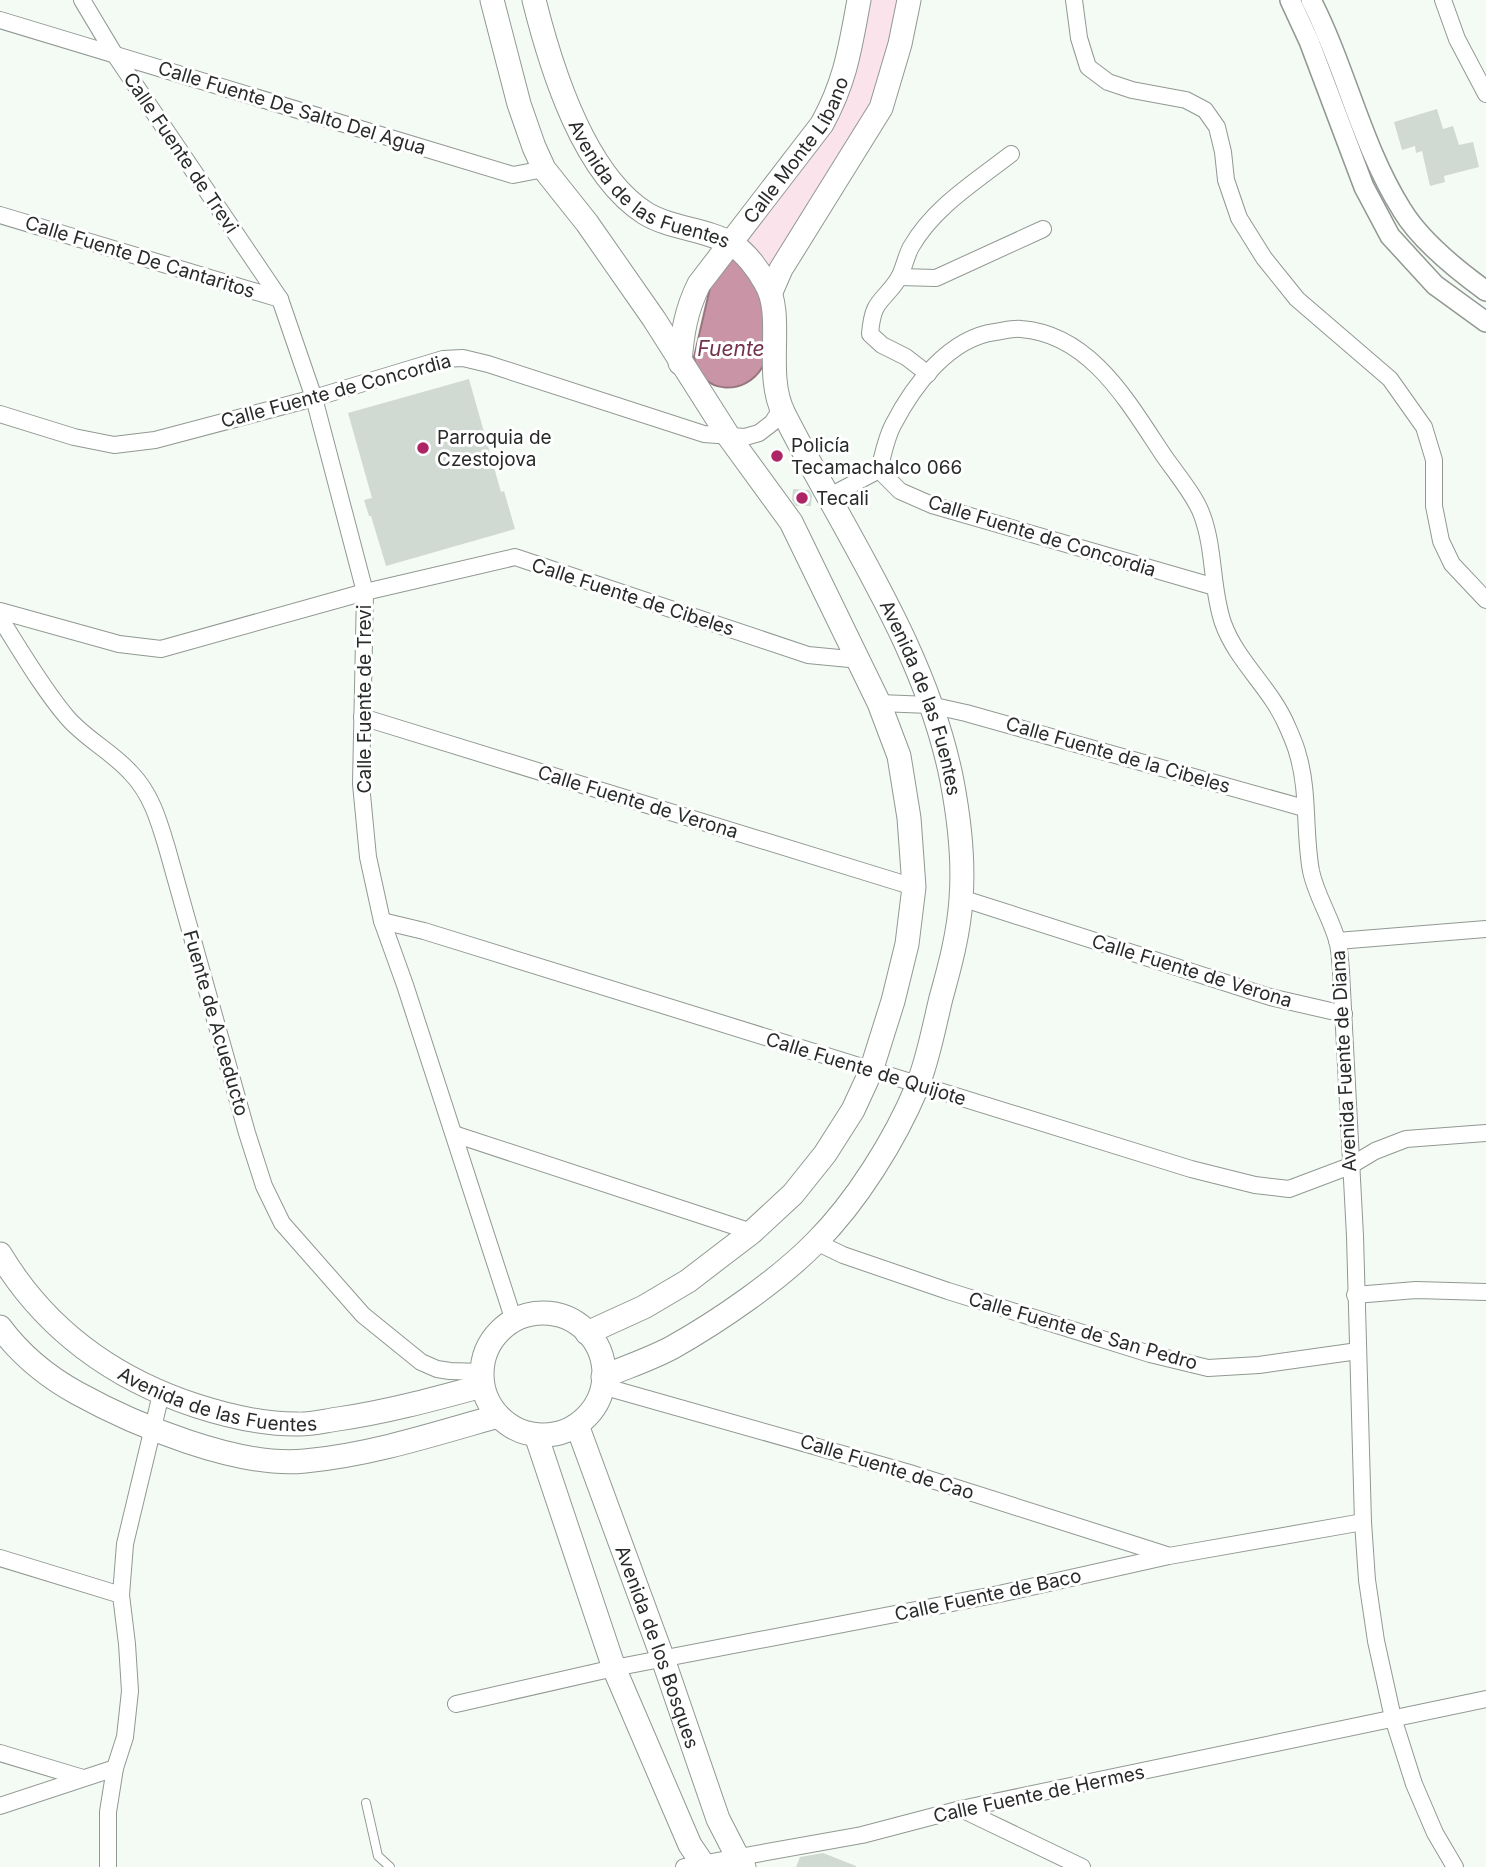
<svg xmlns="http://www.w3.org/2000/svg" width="1486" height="1867" font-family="Inter,sans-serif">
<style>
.green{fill:#fae3ea}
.water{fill:#c995a6;stroke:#997580;stroke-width:2}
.building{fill:#d1d9d3}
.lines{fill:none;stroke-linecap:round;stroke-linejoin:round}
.service-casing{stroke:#919892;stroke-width:10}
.minor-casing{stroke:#919892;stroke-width:18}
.tertiary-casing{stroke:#919892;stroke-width:22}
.secondary-casing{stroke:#919892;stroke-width:25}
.service{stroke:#fff;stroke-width:8}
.minor{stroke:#fff;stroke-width:16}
.tertiary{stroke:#fff;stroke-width:19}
.secondary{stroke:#fff;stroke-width:23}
.poi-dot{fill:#ae2566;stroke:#fff;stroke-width:2.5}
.labels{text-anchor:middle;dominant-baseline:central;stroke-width:6;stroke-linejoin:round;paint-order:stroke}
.street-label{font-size:19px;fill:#282b29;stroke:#fff}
.poi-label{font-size:19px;fill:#282b29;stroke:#fff;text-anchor:start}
.water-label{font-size:21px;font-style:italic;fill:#73314b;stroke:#fff}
</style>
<rect width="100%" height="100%" fill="#f3fbf4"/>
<polygon class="green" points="861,0 904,0 874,108 773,288 738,244 823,126"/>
<path class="water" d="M 736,249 L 771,295 C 770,309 769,356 763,366 C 746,397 699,395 694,357 L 710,288 Z"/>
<g class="building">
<polygon points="1437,109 1443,129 1453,126 1459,145 1473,142 1479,167 1444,176 1445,182 1430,186 1422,151 1416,153 1415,146 1402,150 1394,122"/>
<polygon points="469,379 501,492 504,491 515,529 386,566 371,516 369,516 364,500 372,498 348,413"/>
<polygon points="793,489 809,490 812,495 811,506 796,506 792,500"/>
<polygon points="823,1853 856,1866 856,1867 796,1867 800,1857"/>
</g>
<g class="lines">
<g class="service-casing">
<polyline id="service" points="366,1803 378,1856 390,1867"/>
</g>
<g class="minor-casing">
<g id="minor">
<polyline points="82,0 115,55 280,299 314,398 365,592 361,784 368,857 382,921 405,985 514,1321"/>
<polyline points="1074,0 1079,38 1088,67 1108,82 1132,90 1186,100 1205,110 1217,127 1223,152 1226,180 1239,218 1264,258 1297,299 1390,379 1424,427 1434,460 1434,506 1441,541 1452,564 1486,600"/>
<polyline points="1443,0 1457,39 1486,94"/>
<polyline points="0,20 513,175 544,169"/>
<polyline points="0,215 280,299"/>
<polyline points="899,277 936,278 1043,229"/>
<path d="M 928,374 L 906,357 L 882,345 L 870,334 C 873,298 882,304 899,278 C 904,268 906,256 911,247 C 934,207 975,182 1011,154"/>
<polyline points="0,414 74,437 114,445 155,440 314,398 443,359 463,358 488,364 704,434 745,437 759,433 772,423 781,409"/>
<polyline points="879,470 900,491 932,505 1215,587"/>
<path d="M 830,496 L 879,470 C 883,455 886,438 893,425 C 913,386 949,338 995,332 C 1003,331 1013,328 1021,329 C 1090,334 1128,402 1162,453 C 1174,471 1195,495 1202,515 C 1215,550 1211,588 1223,623 C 1237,662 1271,688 1287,726 C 1291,735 1296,746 1298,755 C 1309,792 1304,833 1311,871 C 1316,895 1330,916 1337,940 C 1340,950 1340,961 1341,971 L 1355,1236 L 1363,1522 L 1367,1580 L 1376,1641 L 1393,1718 L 1414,1784 L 1435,1833 L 1455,1867"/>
<polyline points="0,611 119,644 161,649 365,592 515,557 808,655 860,660"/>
<path d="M 0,618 C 21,651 41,686 66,716 C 84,738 111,751 130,772 C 151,793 159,821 167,848 L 247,1133 L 264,1186 L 282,1223 L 363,1315 L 421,1362 L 437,1369 L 450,1371 L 482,1372"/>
<polyline points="879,703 930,705 966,713 1304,808"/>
<polyline points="362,717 914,887"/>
<polyline points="961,898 1270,997 1344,1014"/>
<polyline points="382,921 424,931 1191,1169 1255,1185 1289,1189 1350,1166 1375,1151 1406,1139 1486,1133"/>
<polyline points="1337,941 1486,929"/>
<polyline points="454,1134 752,1232"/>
<polyline points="816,1242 843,1255 948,1291 1150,1354 1208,1368 1259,1365 1358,1351"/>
<polyline points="1355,1295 1416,1290 1486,1292"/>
<polyline points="602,1386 913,1474 1167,1555"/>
<polyline points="0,1558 121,1595"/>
<polyline points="456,1704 614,1668 999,1594 1169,1556 1363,1522"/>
<polyline points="0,1753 83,1778"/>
<polyline points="0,1806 115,1768"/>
<polyline points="961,1809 1082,1867"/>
<polyline points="108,1867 108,1812 115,1768 125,1737 130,1691 127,1644 121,1595 125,1544 161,1394"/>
<polyline points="684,1867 862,1835 961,1809 1486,1699"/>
</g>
</g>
<g class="tertiary-casing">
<g id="tertiary">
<polyline points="1290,0 1309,41 1364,187 1390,236 1435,285 1486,322"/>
<path d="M 1311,0 C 1346,68 1361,145 1402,210 C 1420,240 1457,270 1486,291"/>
</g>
</g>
<g class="secondary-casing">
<g id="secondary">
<polyline points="492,0 519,104 534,147 544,169 587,223 654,319 729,437 791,522 879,703 899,756 909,818 914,887 907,944 893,1001 871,1071 853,1110 825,1154 793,1194 752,1232 688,1281 644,1307 587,1333"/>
<path id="s1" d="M 534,0 C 551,68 583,173 645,213 C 671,229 706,229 732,244 C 745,252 758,269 765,282 C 786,315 763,373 784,414 C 844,533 926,648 952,781 C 959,818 964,861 961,899 C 959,932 950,966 941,998 C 934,1027 928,1060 917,1087 C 895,1140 856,1202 816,1242 C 779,1280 719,1321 673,1347 C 651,1359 626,1367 603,1377"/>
<polyline points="771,292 781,269 881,108 900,44 909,0"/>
<path id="s2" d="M 680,363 C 682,334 686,310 699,284 L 822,124 C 846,80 850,48 859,0"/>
<path id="s3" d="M 0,1254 C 45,1329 114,1379 197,1406 C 228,1416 262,1424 296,1424 C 309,1425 324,1421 338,1419 C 387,1412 434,1399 482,1386"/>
<circle cx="543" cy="1374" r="61"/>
<path d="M 0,1327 C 20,1354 48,1377 77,1393 C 135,1425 238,1468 305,1461 C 370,1455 435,1434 498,1416"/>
<path id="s4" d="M 577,1425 L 663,1659 L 718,1819 L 737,1856 L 744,1867"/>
<polyline points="536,1435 614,1668 690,1845 705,1867"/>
</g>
</g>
<use href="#service" class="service"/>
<use href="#minor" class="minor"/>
<use href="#tertiary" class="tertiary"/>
<use href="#secondary" class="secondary"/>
</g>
<g class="poi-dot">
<circle cx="423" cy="448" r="7"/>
<circle cx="777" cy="456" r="7"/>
<circle cx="802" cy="498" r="7"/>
</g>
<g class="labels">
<g class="street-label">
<text transform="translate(292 108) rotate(17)">Calle Fuente De Salto Del Agua</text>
<text stroke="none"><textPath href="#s2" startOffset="248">Calle Monte Líbano</textPath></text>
<text transform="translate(181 153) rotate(56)">Calle Fuente de Trevi</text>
<text stroke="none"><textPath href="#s1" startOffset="231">Avenida de las Fuentes</textPath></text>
<text transform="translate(140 257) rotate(17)">Calle Fuente De Cantaritos</text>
<text transform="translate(336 391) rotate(-15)">Calle Fuente de Concordia</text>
<text transform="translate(1042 536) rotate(17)">Calle Fuente de Concordia</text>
<text transform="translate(633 597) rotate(18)">Calle Fuente de Cibeles</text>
<text transform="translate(364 699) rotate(-90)">Calle Fuente de Trevi</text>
<text stroke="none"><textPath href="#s1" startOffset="840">Avenida de las Fuentes</textPath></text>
<text transform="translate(1118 755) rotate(16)">Calle Fuente de la Cibeles</text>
<text transform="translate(638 802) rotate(17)">Calle Fuente de Verona</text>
<text transform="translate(1192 971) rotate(17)">Calle Fuente de Verona</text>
<text transform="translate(216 1023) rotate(74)">Fuente de Acueducto</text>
<text transform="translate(1344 1061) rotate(-93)">Avenida Fuente de Diana</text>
<text transform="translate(866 1069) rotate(17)">Calle Fuente de Quijote</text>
<text transform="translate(1083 1331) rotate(16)">Calle Fuente de San Pedro</text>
<text stroke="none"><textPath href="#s3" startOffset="273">Avenida de las Fuentes</textPath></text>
<text transform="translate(887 1467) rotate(17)">Calle Fuente de Cao</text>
<text transform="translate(988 1595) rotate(-12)">Calle Fuente de Baco</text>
<text stroke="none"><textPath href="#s4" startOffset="236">Avenida de los Bosques</textPath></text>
<text transform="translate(1039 1794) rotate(-12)">Calle Fuente de Hermes</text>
</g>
<g class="poi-label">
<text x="437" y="437">Parroquia de<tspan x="437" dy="22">Czestojova</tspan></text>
<text x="791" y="445">Policía<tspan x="791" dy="22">Tecamachalco 066</tspan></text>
<text x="816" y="498">Tecali</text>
</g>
<g class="water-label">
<text x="731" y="348">Fuente</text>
</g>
</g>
</svg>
